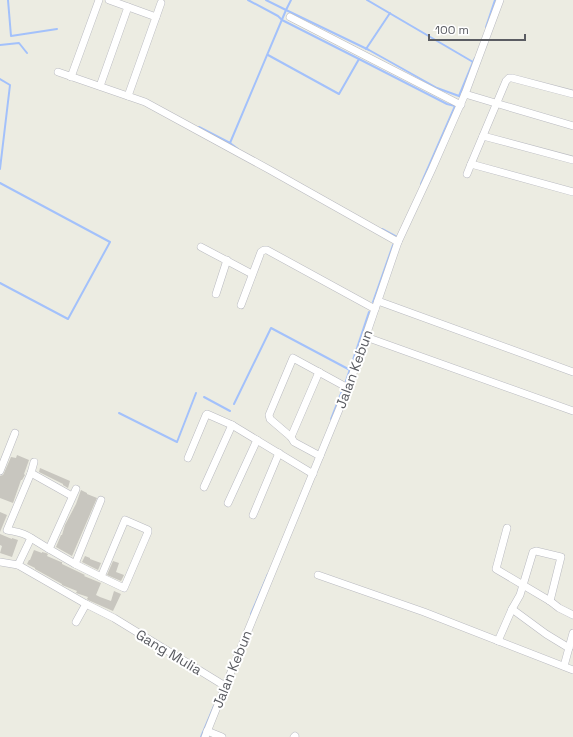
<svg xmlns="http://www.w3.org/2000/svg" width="573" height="737" font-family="'Space Grotesk',sans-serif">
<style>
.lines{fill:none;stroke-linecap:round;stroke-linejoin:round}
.stream{stroke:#a3c1fb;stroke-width:2}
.building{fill:#c8c6bf}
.minor-casing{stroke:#b9bac0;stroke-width:8}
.minor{stroke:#fff;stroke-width:7}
.labels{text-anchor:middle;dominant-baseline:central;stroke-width:4;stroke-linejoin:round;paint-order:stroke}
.street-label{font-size:14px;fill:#5a5c62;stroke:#fff}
</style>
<rect width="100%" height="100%" fill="#ecece2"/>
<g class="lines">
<g class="stream">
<polyline points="8,0 11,36 57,29"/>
<polyline points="248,0 278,16 282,20 359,59"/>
<polyline points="266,0 286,10 291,0"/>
<polyline points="367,0 473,62 475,58"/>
<polyline points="486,27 495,0"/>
<polyline points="0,45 19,43 27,53"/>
<polyline points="366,49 390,13"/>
<polyline points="268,55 339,94 359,59 447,104 455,106 421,184"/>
<polyline points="0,79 10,85 0,169"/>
<polyline points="459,96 473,62"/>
<polyline points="199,127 230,143 286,10 369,50 437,88 459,96"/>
<polyline points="230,143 238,149"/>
<polyline points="0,183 110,242 68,319 0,283"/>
<polyline points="382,229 397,237"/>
<polyline points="373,302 393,245"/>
<polyline points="346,381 369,312"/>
<polyline points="204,397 230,411"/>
<polyline points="234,404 271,328 350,370"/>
<polyline points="119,413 177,442 196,393"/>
<polyline points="331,419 342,391"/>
<polyline points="251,614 268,574"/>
<polyline points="201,737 214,706"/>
</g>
</g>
<g class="building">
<polygon points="17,455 29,460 24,474 25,475 22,480 21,480 13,503 0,498 0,476 3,475 4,473 11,457 16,458"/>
<polygon points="40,468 70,481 68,488 63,485 63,484 39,472"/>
<polygon points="81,490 87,493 87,494 97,498 72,556 56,547 61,535 62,535 65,525 76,504"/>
<polygon points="0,512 7,515 0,532"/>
<polygon points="0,534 12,539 12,538 18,540 12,557 0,553 2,546 0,545"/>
<polygon points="34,550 42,553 42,552 46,553 48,554 47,556 61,562 62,562 62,564 85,575 84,576 101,583 96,595 100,597 111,601 114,591 121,594 113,611 88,600 87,599 88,597 76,593 77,591 62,585 62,584 35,569 35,568 27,564 29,560 30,560"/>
<polygon points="85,556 90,558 90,559 101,563 98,570 82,562"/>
<polygon points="113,561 119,563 116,572 124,575 121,581 107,575"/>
</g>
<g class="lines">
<g class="minor-casing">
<g id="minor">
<polyline points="109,0 156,17"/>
<polyline points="290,17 461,105"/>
<polyline points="58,72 145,102 270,170 398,242"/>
<polyline points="71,77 99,0"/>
<polyline points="100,86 128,7"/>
<polyline points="465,94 573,126"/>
<polyline points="573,94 512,78 509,78 506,81 471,164 573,192"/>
<polyline points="128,96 161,3"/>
<polyline points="483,136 573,160"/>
<polyline points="467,174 471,164"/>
<polyline points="201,247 252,274"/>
<polyline points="216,294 227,260"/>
<polyline points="378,301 573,372"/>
<polyline points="241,305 261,252 264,250 267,250 375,309"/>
<polyline points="366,337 573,411"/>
<polyline points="291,437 319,372"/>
<polyline points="320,456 294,442 291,437 270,419 269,415 293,358 348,388"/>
<polyline points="188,458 206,415 207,414 232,425 313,474"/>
<polyline points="34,462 31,473 72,496"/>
<polyline points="0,471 15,433"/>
<path d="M 31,473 L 7,530 C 16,532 23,532 31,538 L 18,565 L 86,604 L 114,618 L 225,686"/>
<polyline points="204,487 232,425"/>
<polyline points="228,503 257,440"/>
<polyline points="253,515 279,453"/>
<polygon points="125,520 148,530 148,532 124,588 101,577"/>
<polyline points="507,528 496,569 550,601 559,608 573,615"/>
<polyline points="31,538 49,549"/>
<polyline points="0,562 18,565"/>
<polyline points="75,564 49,549 76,489"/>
<polyline points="318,575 424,612 573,670"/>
<polyline points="101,577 75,564 101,500"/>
<polyline points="512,609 546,634 569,648"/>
<polyline points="76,622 86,604"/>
<polyline points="498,641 512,609 520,595 533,552 536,551 561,557 550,601"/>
<polyline points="564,666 573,633"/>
<polyline points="207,731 222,737"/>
<polyline points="205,737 233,667 348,388 398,242 432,169 465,94 500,0"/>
<polyline points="294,737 295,736"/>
</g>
</g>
<use href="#minor" class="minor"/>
</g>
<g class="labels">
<g class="street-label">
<text transform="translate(354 369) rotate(-70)">Jalan Kebun</text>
<text transform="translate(169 652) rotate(31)">Gang Mulia</text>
<text transform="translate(232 669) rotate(-68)">Jalan Kebun</text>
</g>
</g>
<path d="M429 34v6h96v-6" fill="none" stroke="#5a5c62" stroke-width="2"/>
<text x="435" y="34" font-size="12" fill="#5a5c62" stroke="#ffffff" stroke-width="3" paint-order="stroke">100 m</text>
</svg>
